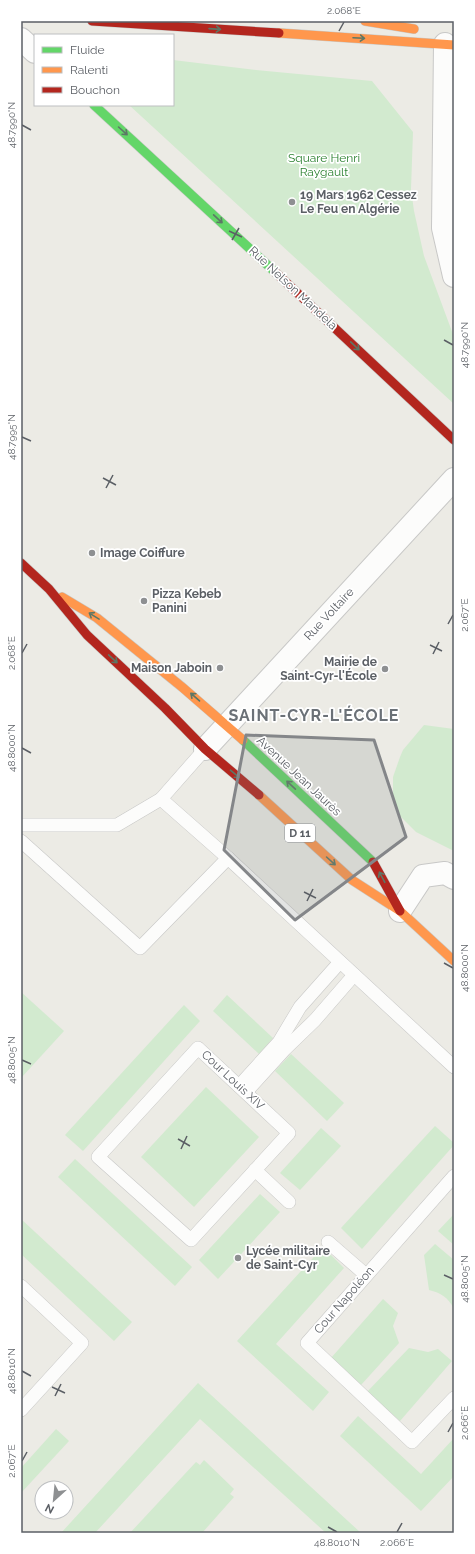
<svg xmlns="http://www.w3.org/2000/svg" width="475" height="1554" font-family="Raleway,sans-serif">
<style>
.green{fill:#d2eacf}
.lines{fill:none;stroke-linecap:round;stroke-linejoin:round}
.lane-casing{stroke:#c8c8c7;stroke-width:14}
.street-casing{stroke:#c8c8c7;stroke-width:24}
.fast-casing{stroke:#c8c9c7;stroke-width:10}
.slow-casing{stroke:#c8c9c7;stroke-width:10}
.jam-casing{stroke:#c8c9c7;stroke-width:10}
.lane{stroke:#fcfcfb;stroke-width:13}
.street{stroke:#fcfcfb;stroke-width:22}
.fast{stroke:#63d668;stroke-width:9}
.slow{stroke:#ff974d;stroke-width:9}
.jam{stroke:#b3261e;stroke-width:9}
.oneway{stroke:#5d7766}
.marked{fill:#848689;fill-opacity:0.2;stroke:#848689;stroke-width:3;stroke-linejoin:round}
.ticks{fill:none;stroke:#5b5f65;stroke-width:1.5}
.poi-dot{fill:#8e9092;stroke:#fff;stroke-width:1.5}
.labels{text-anchor:middle;dominant-baseline:central;stroke-width:3.5;stroke-linejoin:round;paint-order:stroke}
.shield{fill:#fff;stroke:#8c8f93;stroke-width:1}
.shield-label{font-size:11px;font-weight:bold;fill:#5b5f65}
.park-label{font-size:12px;fill:#2c8231;stroke:#fff}
.poi-label{font-size:12px;font-weight:bold;fill:#5b5f65;stroke:#fff;text-anchor:start}
.street-label{font-size:12px;fill:#5b5f65;stroke:#fff}
.district-label{font-size:16px;font-weight:bold;letter-spacing:1px;fill:#6b7177;stroke:#fff}
.neatline{fill:none;stroke:#5b5f65;stroke-width:1.5}
.ticks-label{font-size:10px;text-anchor:middle;fill:#5b5f65}
</style>
<rect width="100%" height="100%" fill="#ecebe5"/>
<g class="green">
<polygon points="173,60 256,70 372,81 413,132 411,189 414,211 424,256 454,337 454,404 129,105 173,105"/>
<polygon points="424,725 454,729 454,851 416,832 400,816 393,803 393,777 400,757 403,750"/>
<polygon points="21,992 64,1031 21,1078"/>
<polygon points="227,995 273,1038 259,1054 213,1011"/>
<polygon points="184,1005 200,1021 83,1151 65,1135"/>
<polygon points="291,1054 344,1103 327,1121 275,1071"/>
<polygon points="206,1087 259,1137 194,1207 141,1157"/>
<polygon points="435,1126 454,1143 454,1145 362,1249 341,1228"/>
<polygon points="321,1128 341,1146 300,1190 280,1173"/>
<polygon points="75,1159 192,1267 175,1286 58,1177"/>
<polygon points="260,1194 280,1212 218,1279 199,1260"/>
<polygon points="454,1214 454,1245 438,1231"/>
<polygon points="21,1219 132,1322 114,1341 21,1254"/>
<path d="M 435,1244 L 454,1260 L 454,1309 C 448,1297 441,1293 429,1290 L 424,1255 Z"/>
<polygon points="323,1247 344,1268 276,1344 329,1392 313,1411 237,1341"/>
<polygon points="383,1299 398,1313 393,1326 399,1343 361,1385 331,1358"/>
<polygon points="409,1348 428,1352 438,1349 452,1361 400,1421 367,1392"/>
<polygon points="198,1383 361,1533 326,1533 200,1419 95,1533 61,1533"/>
<polygon points="358,1416 421,1474 454,1438 454,1476 421,1511 340,1436"/>
<polygon points="56,1429 69,1441 21,1493 21,1468"/>
<polygon points="204,1460 234,1489 230,1494 234,1497 202,1533 130,1533 196,1462 200,1465"/>
</g>
<g class="lines">
<g class="lane-casing">
<g id="lane">
<polyline points="161,799 228,858 454,1067"/>
<polyline points="21,825 117,825 161,799 205,749"/>
<polyline points="21,841 140,948 228,858"/>
<polygon points="198,1048 289,1133 191,1240 98,1157"/>
<polyline points="239,1086 279,1042 300,1007 340,962"/>
<polyline points="246,1092 285,1049 315,1020 354,975"/>
<polyline points="255,1170 289,1202"/>
<polyline points="454,1176 307,1343 412,1442 454,1398"/>
<polyline points="328,1242 366,1275"/>
<polyline points="21,1286 82,1343 21,1410"/>
</g>
</g>
<g class="street-casing">
<g id="street">
<polyline points="21,39 35,52"/>
<polyline points="445,44 443,228 454,276"/>
<polyline points="205,749 454,479"/>
<polyline points="400,911 423,876 445,873 454,878"/>
</g>
</g>
<g class="fast-casing">
<g id="fast">
<polyline points="94,105 275,272"/>
<polyline points="243,740 373,862"/>
</g>
</g>
<g class="slow-casing">
<g id="slow">
<polyline points="365,21 414,29"/>
<polyline points="279,33 454,45"/>
<polyline points="62,597 97,618 182,687 243,740"/>
<polyline points="259,795 352,880 400,911 454,961"/>
</g>
</g>
<g class="jam-casing">
<g id="jam">
<polyline points="92,21 279,33"/>
<polyline points="275,272 454,440"/>
<polyline points="21,563 49,589 87,635 165,708 205,749 259,795"/>
<polyline points="373,862 400,911"/>
</g>
</g>
<use href="#lane" class="lane"/>
<use href="#street" class="street"/>
<use href="#fast" class="fast"/>
<use href="#slow" class="slow"/>
<use href="#jam" class="jam"/>
</g>
<defs><path id="oneway-shaft" d="M-6 0H5M1.5-3L5.5 0L1.5 3" fill="none" stroke-width="1.6" stroke-linecap="round" stroke-linejoin="round"/></defs>
<g class="oneway">
<use href="#oneway-shaft" transform="translate(215 29) rotate(4)"/>
<use href="#oneway-shaft" transform="translate(359 38) rotate(3)"/>
<use href="#oneway-shaft" transform="translate(123 131) rotate(42)"/>
<use href="#oneway-shaft" transform="translate(218 219) rotate(43)"/>
<use href="#oneway-shaft" transform="translate(355 346) rotate(44)"/>
<use href="#oneway-shaft" transform="translate(94 616) rotate(-148)"/>
<use href="#oneway-shaft" transform="translate(113 659) rotate(43)"/>
<use href="#oneway-shaft" transform="translate(195 697) rotate(-139)"/>
<use href="#oneway-shaft" transform="translate(235 774) rotate(40)"/>
<use href="#oneway-shaft" transform="translate(291 785) rotate(-137)"/>
<use href="#oneway-shaft" transform="translate(331 861) rotate(42)"/>
<use href="#oneway-shaft" transform="translate(382 877) rotate(-118)"/>
</g>
<path class="marked" d="M 246,735 L 374,740 L 406,837 L 295,920 L 224,850 Z"/>
<path class="ticks" d="M 339,31 L 344,22M 22,125 L 31,130M 229,231 L 242,237M 232,240 L 239,228M 444,340 L 453,345M 22,437 L 31,441M 103,478 L 116,485M 106,488 L 113,475M 448,624 L 453,615M 430,645 L 442,651M 22,653 L 27,644M 433,654 L 439,642M 22,748 L 31,753M 304,892 L 316,898M 307,901 L 313,889M 444,963 L 453,968M 22,1060 L 31,1064M 178,1139 L 190,1146M 181,1149 L 187,1136M 444,1275 L 453,1279M 22,1371 L 31,1376M 52,1387 L 65,1393M 55,1396 L 61,1384M 448,1432 L 453,1423M 22,1461 L 27,1452M 328,1527 L 337,1532M 397,1532 L 402,1523"/>
<g class="poi-dot">
<circle cx="292" cy="202" r="4"/>
<circle cx="92" cy="553" r="4"/>
<circle cx="144" cy="601" r="4"/>
<circle cx="220" cy="668" r="4"/>
<circle cx="385" cy="669" r="4"/>
<circle cx="238" cy="1258" r="4"/>
</g>
<g class="labels">
<rect class="shield" x="285" y="824" width="30" height="18" rx="3"/>
<g class="shield-label">
<text x="300" y="833">D 11</text>
</g>
<g class="park-label">
<text x="324" y="158">Square Henri<tspan x="324" dy="14">Raygault</tspan></text>
</g>
<g class="poi-label">
<text x="300" y="195">19 Mars 1962 Cessez<tspan x="300" dy="14">Le Feu en Algérie</tspan></text>
<text x="100" y="553">Image Coiffure</text>
<text x="152" y="594">Pizza Kebeb<tspan x="152" dy="14">Panini</tspan></text>
<text x="377" y="662" text-anchor="end">Mairie de<tspan x="377" dy="14">Saint-Cyr-l'École</tspan></text>
<text x="212" y="668" text-anchor="end">Maison Jaboin</text>
<text x="246" y="1251">Lycée militaire<tspan x="246" dy="14">de Saint-Cyr</tspan></text>
</g>
<g class="street-label">
<text transform="translate(293 288) rotate(43)">Rue Nelson Mandela</text>
<text transform="translate(329 614) rotate(-47)">Rue Voltaire</text>
<text transform="translate(299 776) rotate(43)">Avenue Jean Jaurès</text>
<text transform="translate(233 1080) rotate(43)">Cour Louis XIV</text>
<text transform="translate(344 1300) rotate(-49)">Cour Napoléon</text>
</g>
<g class="district-label">
<text x="314" y="715">SAINT-CYR-L'ÉCOLE</text>
</g>
</g>
<rect width="475" height="1554" fill="none" stroke="#ffffff" stroke-width="44"/>
<rect x="34" y="34" width="140" height="72" fill="#ffffff" stroke="#bdbfc1"/>
<rect x="42" y="47" width="20" height="6" fill="#63d668" stroke="#bdbfc1"/>
<text x="70" y="54" font-size="12" fill="#5b5f65">Fluide</text>
<rect x="42" y="67" width="20" height="6" fill="#ff974d" stroke="#bdbfc1"/>
<text x="70" y="74" font-size="12" fill="#5b5f65">Ralenti</text>
<rect x="42" y="87" width="20" height="6" fill="#b3261e" stroke="#bdbfc1"/>
<text x="70" y="94" font-size="12" fill="#5b5f65">Bouchon</text>
<g transform="translate(54 1500) rotate(207)"><circle r="19" fill="#ffffff" stroke="#bdbfc1"/>
<path d="M0-3L7 15L0 10L-7 15Z" fill="#8e9092"/>
<text y="-6" font-size="11" font-weight="bold" text-anchor="middle" fill="#5b5f65">N</text>
</g>
<rect x="22" y="22" width="431" height="1510" class="neatline"/>
<g class="ticks-label">
<text x="344" y="14">2.068°E</text>
<text transform="translate(11 125) rotate(-90)" y="4">48.7990°N</text>
<text transform="translate(464 345) rotate(-90)" y="4">48.7990°N</text>
<text transform="translate(11 437) rotate(-90)" y="4">48.7995°N</text>
<text transform="translate(464 615) rotate(-90)" y="4">2.067°E</text>
<text transform="translate(11 653) rotate(-90)" y="4">2.068°E</text>
<text transform="translate(11 748) rotate(-90)" y="4">48.8000°N</text>
<text transform="translate(464 968) rotate(-90)" y="4">48.8000°N</text>
<text transform="translate(11 1060) rotate(-90)" y="4">48.8005°N</text>
<text transform="translate(464 1279) rotate(-90)" y="4">48.8005°N</text>
<text transform="translate(11 1371) rotate(-90)" y="4">48.8010°N</text>
<text transform="translate(464 1423) rotate(-90)" y="4">2.066°E</text>
<text transform="translate(11 1461) rotate(-90)" y="4">2.067°E</text>
<text x="337" y="1546">48.8010°N</text>
<text x="397" y="1546">2.066°E</text>
</g>
</svg>
